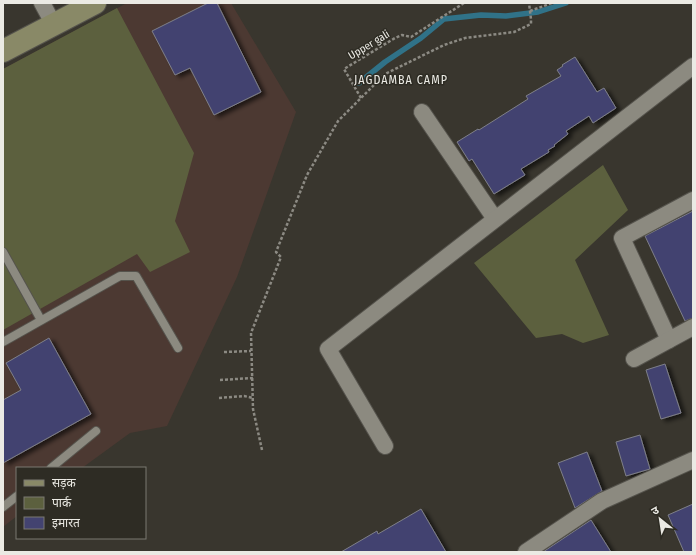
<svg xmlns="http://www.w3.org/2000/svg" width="696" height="555" font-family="'Fira Sans Condensed','Noto Sans Devanagari',sans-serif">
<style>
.education{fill:#4c3932}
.green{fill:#5c603e}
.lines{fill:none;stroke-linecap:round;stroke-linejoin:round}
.stream{stroke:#307288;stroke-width:5.5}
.building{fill:#434370;stroke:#7e7f88;filter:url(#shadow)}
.lane-casing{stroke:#55534c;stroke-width:10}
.street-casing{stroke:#55534c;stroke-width:18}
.secondary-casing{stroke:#55534c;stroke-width:24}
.path{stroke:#8c8a83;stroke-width:2.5;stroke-dasharray:3 2;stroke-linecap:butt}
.lane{stroke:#8c8a80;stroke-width:8}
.street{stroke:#8c8a80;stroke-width:16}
.secondary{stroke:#898967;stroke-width:22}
.labels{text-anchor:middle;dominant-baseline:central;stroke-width:3;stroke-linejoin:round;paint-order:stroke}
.street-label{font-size:11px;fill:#ebeae4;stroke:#2e2c24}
.neighbourhood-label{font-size:12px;letter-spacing:1px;fill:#ebeae4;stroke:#2e2c24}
</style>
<defs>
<filter id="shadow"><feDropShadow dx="4.5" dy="2.5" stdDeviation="2" flood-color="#0009"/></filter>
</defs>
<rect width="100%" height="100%" fill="#39362e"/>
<polygon class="education" points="127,3 231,3 296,112 237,277 167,426 130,433 82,468 17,468 17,516 3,527 3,69"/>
<g class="green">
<polygon points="117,8 194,153 175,221 190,252 150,272 137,254 3,330 3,69"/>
<polygon points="603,165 628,210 575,260 609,335 583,343 562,334 536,338 474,263"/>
</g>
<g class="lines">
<polyline class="stream" points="359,83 385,62 421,38 444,19 481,15 506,16 538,12 566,3"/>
</g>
<g class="building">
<polygon points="208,3 217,3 261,92 214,115 190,68 175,75 152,31"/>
<polygon points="575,57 597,92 604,88 616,108 593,123 589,116 566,131 568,134 554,145 555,146 548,150 549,152 521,169 525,175 494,194 472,159 469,161 457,142 478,129 479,130 528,99 526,96 561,76 557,70 563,66 562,65"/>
<polygon points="693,211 693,318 685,321 645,236"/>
<polygon points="49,338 91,414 3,463 3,400 21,390 6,363"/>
<polygon points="665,364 681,413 661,419 646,370"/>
<polygon points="640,435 650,469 626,476 616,442"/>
<polygon points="587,452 602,491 575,508 558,463"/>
<polygon points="693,504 693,552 684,552 668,515"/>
<polygon points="421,509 446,552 341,552 377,531 378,534"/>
<polygon points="591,520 611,552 543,552"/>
</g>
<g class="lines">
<g class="lane-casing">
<g id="lane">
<polyline points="3,252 41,320"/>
<polyline points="3,342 120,276 136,276 178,348"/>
<polyline points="51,468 96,431"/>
<polyline points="3,507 17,496"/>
</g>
</g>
<g class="street-casing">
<g id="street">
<polyline points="42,3 54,25"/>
<polyline points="422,112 495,219"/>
<polyline points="669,340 622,238 693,200"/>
<polyline points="634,359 693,327"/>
<polyline points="385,446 328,349 693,66"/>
<polyline points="526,552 602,501 693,460"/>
</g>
</g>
<g class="secondary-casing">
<polyline id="secondary" points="3,51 95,3"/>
</g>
<g class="path">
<polyline points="530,11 552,3"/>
<polyline points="361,98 344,69 395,38 402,35 411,37 464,3"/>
<polyline points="224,352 251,351"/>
<polyline points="220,380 253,378"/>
<polyline points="219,398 244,396 253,398"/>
<polyline points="262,450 253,409 251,333 281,257 276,252 307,175 338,121 385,74 444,45 465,38 514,32 531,24 531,19 529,3"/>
</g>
<use href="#lane" class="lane"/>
<use href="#street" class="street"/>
<use href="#secondary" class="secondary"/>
</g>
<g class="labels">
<g class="street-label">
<text transform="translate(369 45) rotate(-31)">Upper gali</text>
</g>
<g class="neighbourhood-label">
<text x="401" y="80">JAGDAMBA CAMP</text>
</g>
</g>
<rect width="696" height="555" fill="none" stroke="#ebeae4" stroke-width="8"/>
<rect x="16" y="467" width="130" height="72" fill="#2e2c24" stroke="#7a7871"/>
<rect x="24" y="480" width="20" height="6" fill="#898967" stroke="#7a7871"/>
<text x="52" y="487" font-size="12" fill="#ebeae4">सड़क</text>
<rect x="24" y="497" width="20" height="12" fill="#5c603e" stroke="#7a7871"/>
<text x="52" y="507" font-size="12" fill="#ebeae4">पार्क</text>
<rect x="24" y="517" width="20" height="12" fill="#434370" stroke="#7a7871"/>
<text x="52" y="527" font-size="12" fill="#ebeae4">इमारत</text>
<g transform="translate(660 519) rotate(330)" stroke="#2e2c24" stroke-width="3" paint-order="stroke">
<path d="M0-3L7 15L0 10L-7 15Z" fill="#ebeae4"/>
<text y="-6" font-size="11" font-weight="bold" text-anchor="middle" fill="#ebeae4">उ</text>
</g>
</svg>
